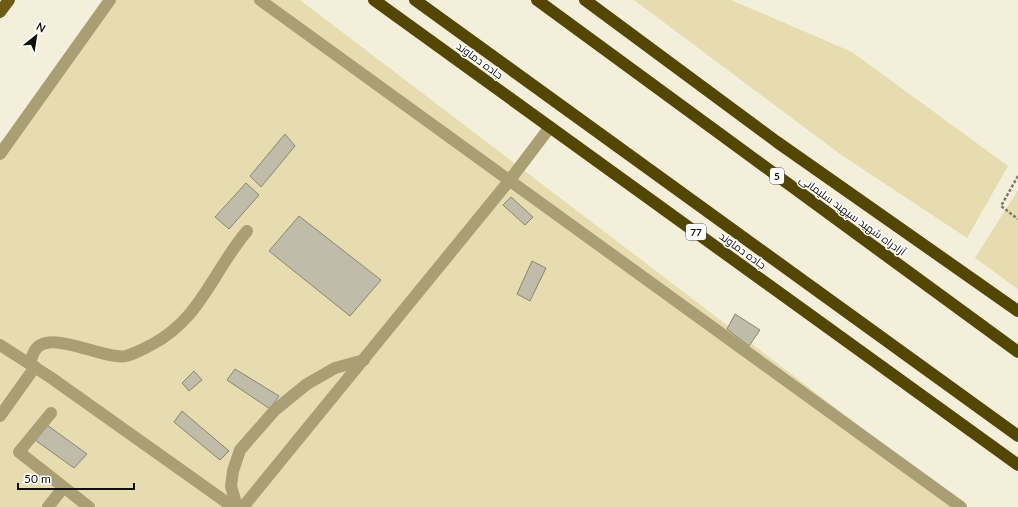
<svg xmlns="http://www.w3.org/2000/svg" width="1018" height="507" font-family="Lato,Cairo,sans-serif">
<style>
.green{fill:#e6dcb0}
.building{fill:#c1bca9;stroke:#898572}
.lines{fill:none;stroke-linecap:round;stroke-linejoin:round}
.path{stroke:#7d796c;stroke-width:2.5;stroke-dasharray:3 2;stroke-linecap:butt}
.minor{stroke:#aa9f74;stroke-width:12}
.major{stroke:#6c5c13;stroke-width:12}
.highway{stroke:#534502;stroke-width:12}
.labels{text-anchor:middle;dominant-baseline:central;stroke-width:3;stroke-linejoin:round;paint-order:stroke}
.shield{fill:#fff;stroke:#585652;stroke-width:1}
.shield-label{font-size:10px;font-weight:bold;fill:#100e08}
.street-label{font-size:11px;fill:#100e08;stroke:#fff}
</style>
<rect width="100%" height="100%" fill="#f4efdb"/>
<g class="green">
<polygon points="112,0 300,0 966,507 0,507 0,155"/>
<polygon points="634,0 731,0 852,52 1008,166 967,238 840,154"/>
<polygon points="1018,190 1018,289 975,258"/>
</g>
<g class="building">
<polygon points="285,134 295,146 261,187 250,176"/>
<polygon points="246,183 259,195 229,229 215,217"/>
<polygon points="511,197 533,217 525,225 503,205"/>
<polygon points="299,216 381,280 350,316 269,251"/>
<polygon points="532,261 546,268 530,301 517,294"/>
<polygon points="735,314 760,330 749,346 727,329"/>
<polygon points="235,369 279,396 270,409 227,380"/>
<polygon points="194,371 202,380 189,391 182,383"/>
<polygon points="182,411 229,451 220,460 174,422"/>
<polygon points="47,425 87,454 74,468 35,440"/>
</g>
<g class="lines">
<polyline class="path" points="1018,176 1001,206 1018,219"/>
<g class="minor">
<polyline points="260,0 961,507"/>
<polyline points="0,154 110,0"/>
<polyline points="0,345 50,377 233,507"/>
<path d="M 30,364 C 31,360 32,356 34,352 C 47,326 104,361 126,356 C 134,354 143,349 151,345 C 201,319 213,271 247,231"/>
<polyline points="51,413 19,452 89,507"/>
<polyline points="0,416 35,367"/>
<polyline points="48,507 63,488"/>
<polyline points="237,507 231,486 233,471 240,450 275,410 307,384 335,368 364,360"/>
<polyline points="243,507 509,181 550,127"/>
</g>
<polyline class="major" points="0,12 9,0"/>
<g class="highway">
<polyline points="374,0 1018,465"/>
<polyline points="415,0 1018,436"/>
<polyline points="537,0 1018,352"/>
<polyline points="585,0 777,142 1018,311"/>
</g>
</g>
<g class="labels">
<g class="shield">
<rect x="770" y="168" width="14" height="16" rx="3"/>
<rect x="686" y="224" width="20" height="16" rx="3"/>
</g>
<g class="shield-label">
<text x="777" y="176">5</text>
<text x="696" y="232">77</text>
</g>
<g class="street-label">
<text transform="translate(480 60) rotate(36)">جاده دماوند</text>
<text transform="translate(853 215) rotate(36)">آزادراه شهید سپهبد سلیمانی</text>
<text transform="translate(743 250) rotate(36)">جاده دماوند</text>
</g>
</g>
<g transform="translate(36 36) rotate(30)" stroke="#ffffff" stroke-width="3" paint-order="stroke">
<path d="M0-3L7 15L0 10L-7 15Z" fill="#100e08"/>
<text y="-6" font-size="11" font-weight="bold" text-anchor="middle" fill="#100e08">N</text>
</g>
<path d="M18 483v6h116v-6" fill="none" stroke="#100e08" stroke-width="2"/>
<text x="24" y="483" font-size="12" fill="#100e08" stroke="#ffffff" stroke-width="3" paint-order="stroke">50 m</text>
</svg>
